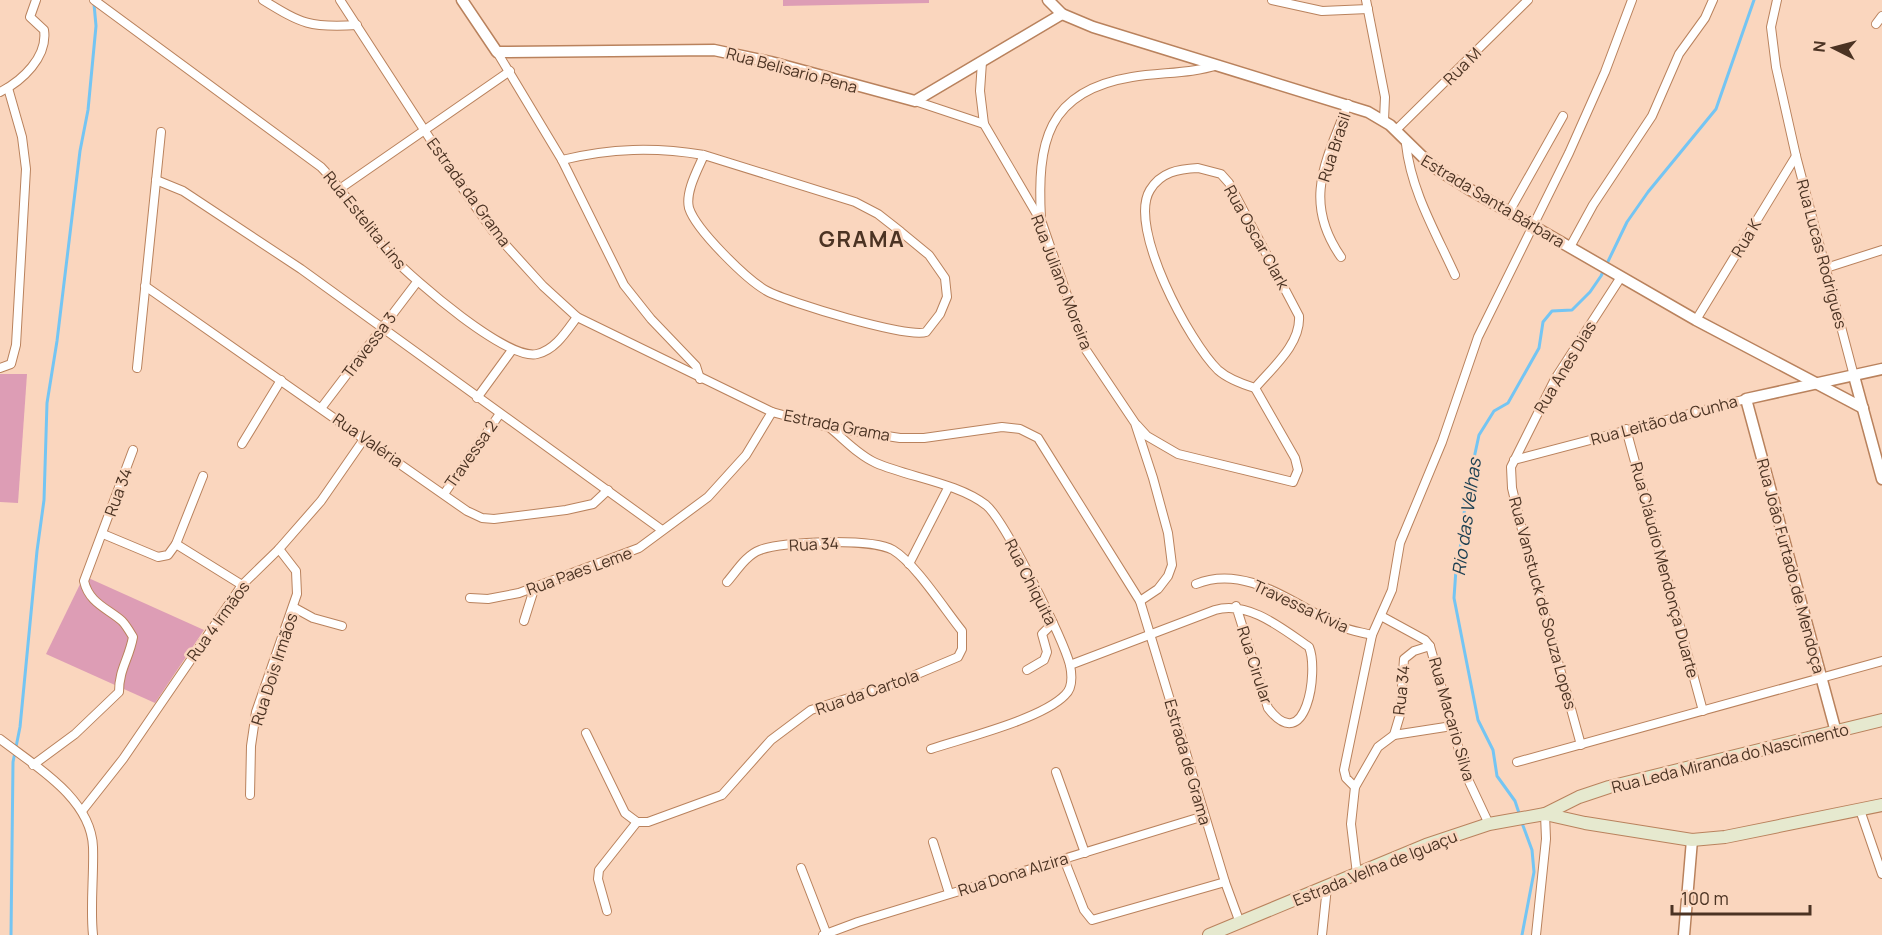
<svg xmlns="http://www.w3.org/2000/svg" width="1882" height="935" font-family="Manrope,sans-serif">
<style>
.green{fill:#dd9db5}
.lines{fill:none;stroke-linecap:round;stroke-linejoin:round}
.stream{stroke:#74c5f3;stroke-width:3}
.minor-casing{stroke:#b9825d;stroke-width:10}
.tertiary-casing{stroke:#b9825d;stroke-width:13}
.secondary-casing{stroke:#b9825d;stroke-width:14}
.minor{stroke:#fff;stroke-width:8}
.tertiary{stroke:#fff;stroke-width:10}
.secondary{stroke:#e6e9cf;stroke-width:12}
.labels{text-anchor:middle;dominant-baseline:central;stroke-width:5;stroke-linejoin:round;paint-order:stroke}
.street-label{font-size:16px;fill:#4b3323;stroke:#fad6be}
.water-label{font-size:18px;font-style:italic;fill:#1a3e51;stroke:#fad6be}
.district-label{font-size:22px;font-weight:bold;letter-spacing:1.5px;fill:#4b3323;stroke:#fad6be}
</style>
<rect width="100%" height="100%" fill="#fad6be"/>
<g class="green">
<polygon points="783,0 929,0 929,3 783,6"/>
<polygon points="0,374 27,374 18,503 0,502"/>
<polygon points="84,576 204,630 155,703 46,654"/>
</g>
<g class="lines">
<g class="stream">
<polyline points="1520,816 1515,801 1497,776 1493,750 1478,720 1454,598 1456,569 1463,533 1465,500 1479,435 1494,411 1508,403 1539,348 1543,322 1552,311 1572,310 1590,292 1601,276 1627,222 1648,192 1716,109 1754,0"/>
<polyline points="1522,823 1532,850 1534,872 1522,935"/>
<polyline points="11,935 13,762 20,727 37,551 44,500 47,403 57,341 80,151 88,110 96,26 94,4"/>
</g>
<g class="minor-casing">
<g id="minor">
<path d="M 94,0 L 321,167 C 348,195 366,229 392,257 C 414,280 507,361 537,354 C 555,350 566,332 577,317"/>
<path d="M 263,0 C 302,24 310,28 357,25"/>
<polyline points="340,0 458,182 493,231 543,286 577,317 772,412 828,427 900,438 924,438 1002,427 1020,429 1038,438 1140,601 1225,882 1240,923"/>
<polyline points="1272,0 1322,11 1368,9"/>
<polyline points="1366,0 1385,97 1384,120"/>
<polyline points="1777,0 1771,27 1776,67 1796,156 1854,376"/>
<polyline points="1876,24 1882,16"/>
<polyline points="497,52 562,160 624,285 651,319 696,366 700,379"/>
<polyline points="982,62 980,91 984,124 1042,223 1086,350 1135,423 1153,478 1168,533 1172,565 1168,576 1158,589 1140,601"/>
<path d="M 0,92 C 22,81 48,57 44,30 L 30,17 L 36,0"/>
<polyline points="915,101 984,124"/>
<polyline points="1396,130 1528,0"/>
<path d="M 1406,144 C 1411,191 1436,233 1455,275"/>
<path d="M 562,160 C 611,148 655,147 704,155 L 855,202 L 878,214 L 901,232 L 929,255 L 945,278 L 947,297 L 940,314 L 926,332 C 909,339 787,302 767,291 C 747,280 696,230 689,208 C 685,192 698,169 704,155"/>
<path d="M 1198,168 L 1221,174 L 1229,183 L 1299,316 C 1301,344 1272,368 1255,388 C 1242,384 1228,379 1218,370 C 1190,343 1127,227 1150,190 C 1161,172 1178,169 1198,168 Z"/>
<polyline points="156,180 183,191 301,269 662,530"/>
<polyline points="341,188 510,71"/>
<polyline points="1509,212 1563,116"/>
<path d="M 1041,219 C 1037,143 1046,91 1132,77 C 1161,72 1190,74 1218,65"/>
<polyline points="1570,247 1593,205 1652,116 1679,54 1705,18 1713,0"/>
<path d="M 1341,257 C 1302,201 1326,161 1348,104"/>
<polyline points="1826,268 1882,250"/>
<polyline points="145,286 467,511 482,518 494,519 566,510 593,504 608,490"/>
<polyline points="1696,320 1796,156"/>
<polyline points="0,368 11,364 16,345 26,169 22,137 8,88"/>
<polyline points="137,368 161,132"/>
<polyline points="477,398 512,350"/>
<polyline points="322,407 417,282"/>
<polyline points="1137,425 1147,436 1178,454 1293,482 1298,470 1295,458 1255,388"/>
<path d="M 829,427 C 844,439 858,455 876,463 C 908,477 958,483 986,505 C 1005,521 1063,639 1070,665 C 1072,675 1073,688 1065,695 C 1042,719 964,738 931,749"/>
<polyline points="1626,429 1703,711"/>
<polyline points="242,444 281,380"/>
<polyline points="1514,460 1746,399"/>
<polyline points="444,494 499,415"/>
<polyline points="103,534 158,557 168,555 176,544 203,476"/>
<polyline points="176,544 242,585"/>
<polyline points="909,564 948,488"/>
<path d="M 1196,584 C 1247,563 1295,606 1340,626 C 1350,631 1361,632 1372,635"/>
<polyline points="470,598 488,599 519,593 639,548 708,497 746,455 772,412"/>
<polyline points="293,607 313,618 342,626"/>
<polyline points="1381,616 1425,640 1430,646 1466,775 1489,824"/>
<polyline points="524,621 535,586"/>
<path d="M 1070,665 L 1215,610 C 1248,600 1283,629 1309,647 C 1319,671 1306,758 1268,708 L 1236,606"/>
<polyline points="1027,670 1044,660 1047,652 1042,634 1053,623"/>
<path d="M 586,733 L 625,813 L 637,822 L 648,822 L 722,795 L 771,740 L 811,710 L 896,683 L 958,657 L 962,649 L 962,631 C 945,610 915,563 893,550 C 872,538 783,541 760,550 C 746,555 736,572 727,582"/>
<polyline points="1394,735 1452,726"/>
<path d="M 0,739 C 35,766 91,798 93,847 C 94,876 90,906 93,935"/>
<polyline points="1581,745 1526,546 1512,488 1511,467 1555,379 1621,277"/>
<polyline points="1517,762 1882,661"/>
<path d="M 33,765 L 75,734 L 119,692 C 119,669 129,659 133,637 C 130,632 126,625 122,621 C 107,608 89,603 84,581 L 133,450"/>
<polyline points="1056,772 1085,853"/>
<polyline points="1355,787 1346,778 1344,770 1372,635 1392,590 1400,543 1442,442 1478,337 1569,153 1605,72 1632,0"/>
<polyline points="250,795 251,746 256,712 297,594 296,571 279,549"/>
<polyline points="1860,810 1882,874"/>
<polyline points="82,811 123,759 242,585 279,549 321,501 364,439"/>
<polyline points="933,842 949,893"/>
<polyline points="1064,859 1084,910 1092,920 1225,882"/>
<polyline points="801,868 827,935"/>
<polyline points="1357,874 1351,824 1355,787 1378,747 1394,735 1400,715 1404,659 1414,651 1430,646"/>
<polyline points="607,911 598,879 599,870 637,822"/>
<polyline points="823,935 858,922 1204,816"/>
<polyline points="1322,935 1327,887"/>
<polyline points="1536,935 1546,839 1545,814"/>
</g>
</g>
<g class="tertiary-casing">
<g id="tertiary">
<polyline points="462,0 497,52 714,50 771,62 915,101 1062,14"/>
<polyline points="1048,0 1062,14 1093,27 1368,112 1390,125 1432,166 1467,188 1696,320 1863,408"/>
<polyline points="1854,376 1882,479"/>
<polyline points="1836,732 1746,399 1882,369"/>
<polyline points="1684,935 1692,840"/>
</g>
</g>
<g class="secondary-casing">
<g id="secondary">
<polyline points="1545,814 1585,823 1692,840 1725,837 1882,805"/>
<polyline points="1209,935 1426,845 1489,824 1545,814 1579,797 1609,787 1882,720"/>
</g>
</g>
<use href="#minor" class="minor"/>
<use href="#tertiary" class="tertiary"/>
<use href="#secondary" class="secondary"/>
</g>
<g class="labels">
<g class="street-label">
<text transform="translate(1462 66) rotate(-45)">Rua M</text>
<text transform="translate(792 70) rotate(15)">Rua Belisario Pena</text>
<text transform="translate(1334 147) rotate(-72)">Rua Brasil</text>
<text transform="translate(469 192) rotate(54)">Estrada da Grama</text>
<text transform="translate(1493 201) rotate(31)">Estrada Santa Bárbara</text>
<text transform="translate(365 220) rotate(51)">Rua Estelita Lins</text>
<text transform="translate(1257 237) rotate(61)">Rua Oscar Clark</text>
<text transform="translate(1746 238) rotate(-59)">Rua K</text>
<text transform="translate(1822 254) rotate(75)">Rua Lucas Rodrigues</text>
<text transform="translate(1062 282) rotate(69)">Rua Juliano Moreira</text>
<text transform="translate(369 345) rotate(-53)">Travessa 3</text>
<text transform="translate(1565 367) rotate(-59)">Rua Anes Dias</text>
<text transform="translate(1664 420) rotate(-15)">Rua Leitão da Cunha</text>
<text transform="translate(837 425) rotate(11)">Estrada Grama</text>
<text transform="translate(368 440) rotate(35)">Rua Valéria</text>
<text transform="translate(471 454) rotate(-55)">Travessa 2</text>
<text transform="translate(118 492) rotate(-70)">Rua 34</text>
<text transform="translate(814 544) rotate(-3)">Rua 34</text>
<text transform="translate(1791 566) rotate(75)">Rua João Furtado de Mendoça</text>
<text transform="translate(1665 570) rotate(75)">Rua Cláudio Mendonça Duarte</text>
<text transform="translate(579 571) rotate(-20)">Rua Paes Leme</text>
<text transform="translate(1031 582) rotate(63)">Rua Chiquita</text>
<text transform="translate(1543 603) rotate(75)">Rua Vanstuck de Souza Lopes</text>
<text transform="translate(1301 606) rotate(25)">Travessa Kivia</text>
<text transform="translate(218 621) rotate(-54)">Rua 4 Irmãos</text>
<text transform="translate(1255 665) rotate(72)">Rua Cirular</text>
<text transform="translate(274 669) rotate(-72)">Rua Dois Irmãos</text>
<text transform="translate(1401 690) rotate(-84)">Rua 34</text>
<text transform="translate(867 692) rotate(-19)">Rua da Cartola</text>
<text transform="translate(1452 719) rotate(74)">Rua Macario Silva</text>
<text transform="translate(1730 758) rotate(-14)">Rua Leda Miranda do Nascimento</text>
<text transform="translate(1188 762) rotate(74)">Estrada de Grama</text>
<text transform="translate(1375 868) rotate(-22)">Estrada Velha de Iguaçu</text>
<text transform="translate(1013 874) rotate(-17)">Rua Dona Alzira</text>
</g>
<g class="water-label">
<text transform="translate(1466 517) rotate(-82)">Rio das Velhas</text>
</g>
<g class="district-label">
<text x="862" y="239">GRAMA</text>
</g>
</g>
<g transform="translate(1834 48) rotate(276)" stroke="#fad6be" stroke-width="4.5" paint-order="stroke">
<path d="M0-4.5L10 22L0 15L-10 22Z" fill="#4b3323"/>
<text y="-9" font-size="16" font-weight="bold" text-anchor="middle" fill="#4b3323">N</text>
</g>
<path d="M1672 905v9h138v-9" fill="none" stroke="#4b3323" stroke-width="3"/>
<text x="1681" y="905" font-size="18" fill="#4b3323" stroke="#fad6be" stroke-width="4.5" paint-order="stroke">100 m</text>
</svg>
